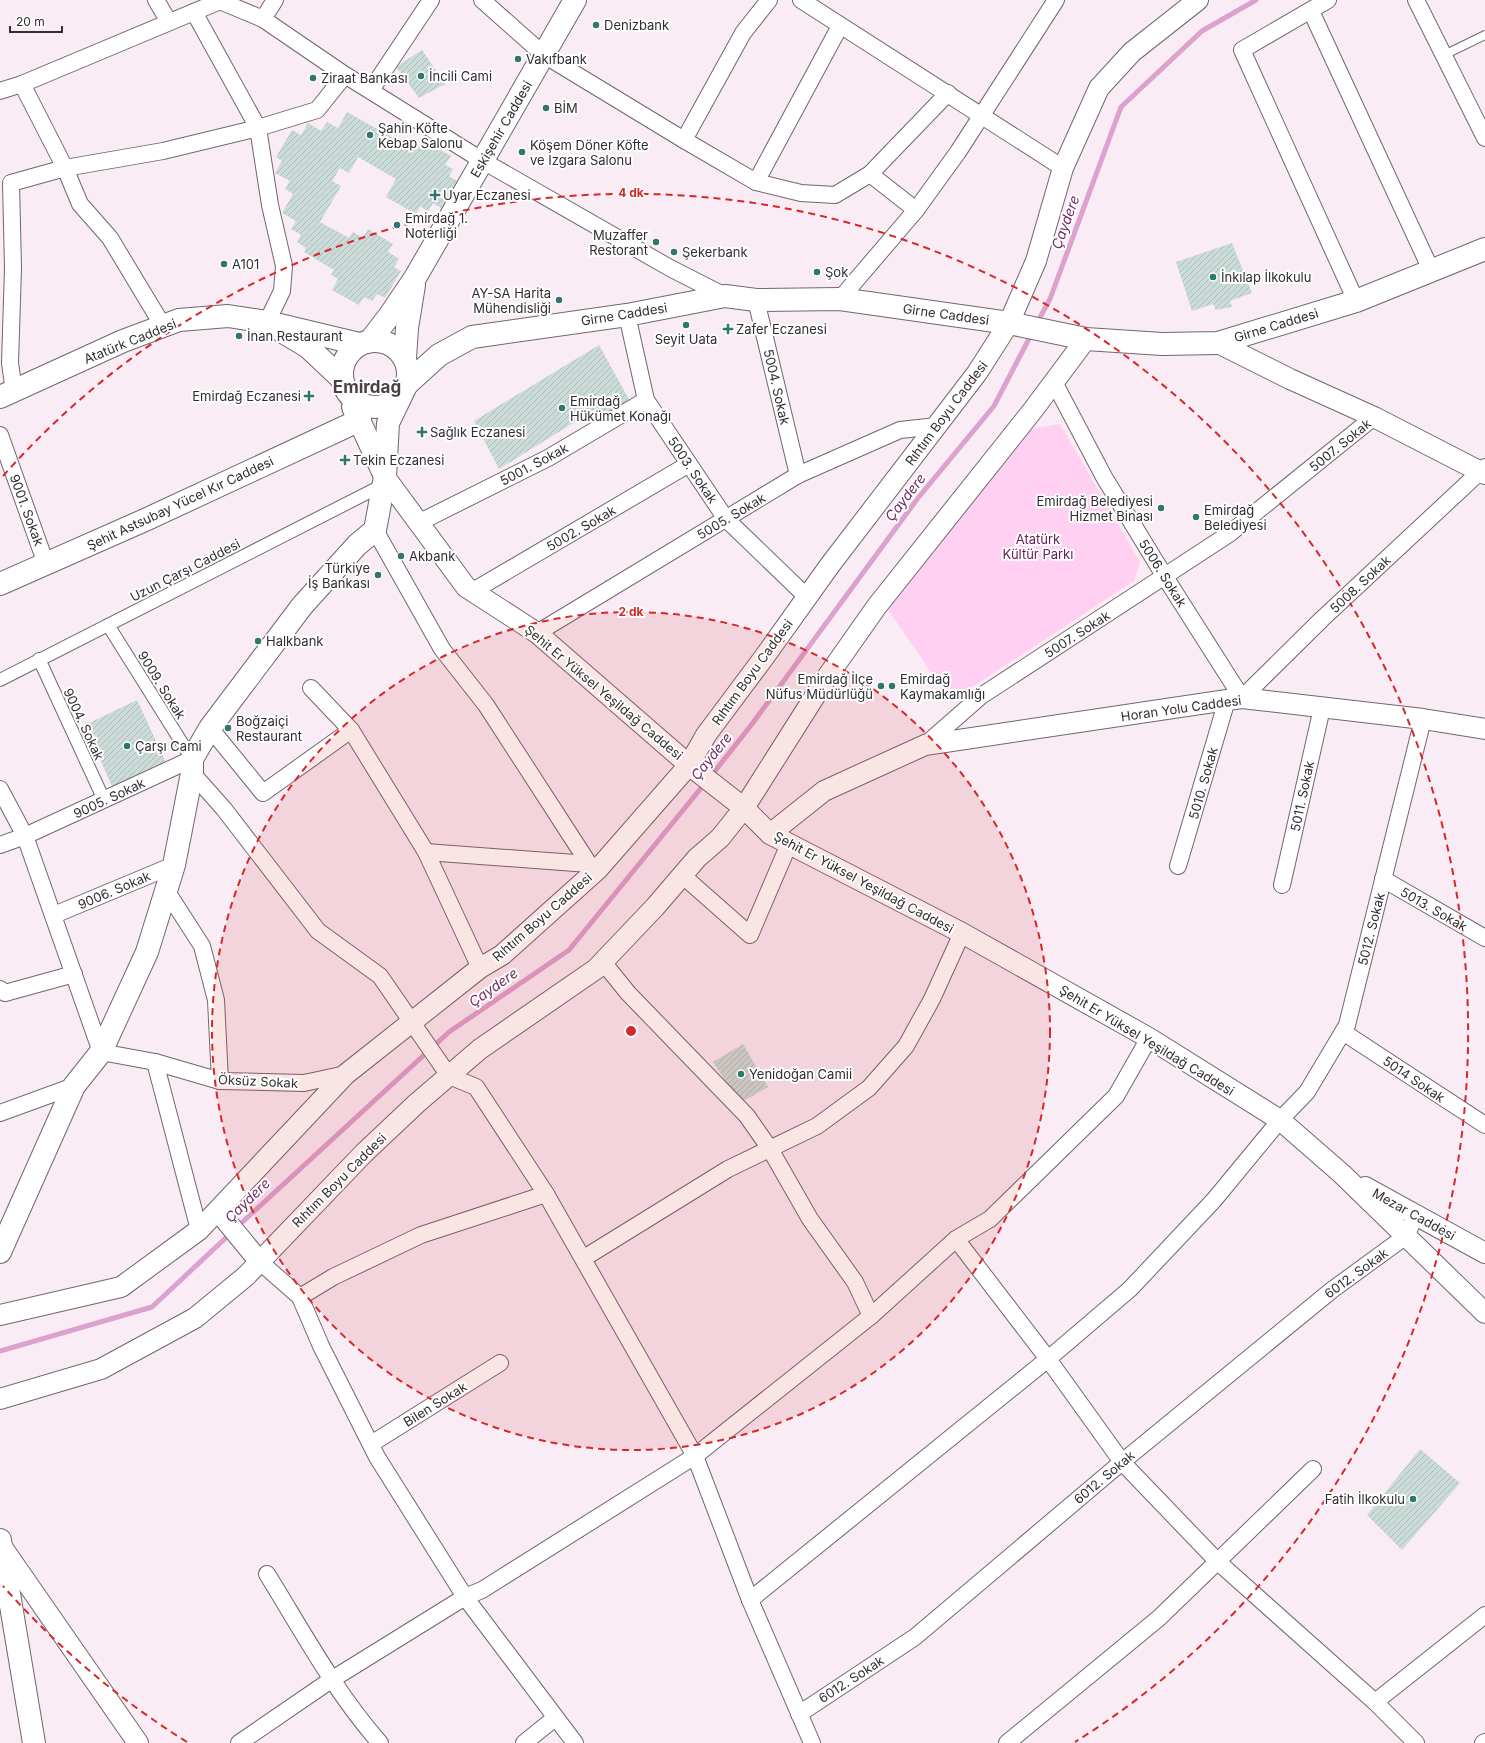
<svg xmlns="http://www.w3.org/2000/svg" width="1485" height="1743" font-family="Inter,sans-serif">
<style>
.park{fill:#ffd0f2}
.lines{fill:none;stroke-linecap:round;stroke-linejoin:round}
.stream{stroke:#dca1cc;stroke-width:5}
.building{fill:url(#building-hatch)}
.service-casing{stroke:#72666e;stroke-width:10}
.pedestrian-casing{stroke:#72666e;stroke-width:14}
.minor-casing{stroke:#72666e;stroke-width:18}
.tertiary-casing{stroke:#72666e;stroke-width:22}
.secondary-casing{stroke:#72666e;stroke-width:24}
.service{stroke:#fff;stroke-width:8}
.pedestrian{stroke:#fff;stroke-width:12}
.minor{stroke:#fff;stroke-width:16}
.tertiary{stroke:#fff;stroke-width:20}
.secondary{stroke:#fff;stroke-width:22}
.ring{fill:none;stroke:#d62828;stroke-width:2;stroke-dasharray:7 5}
.poi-dot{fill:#2f766d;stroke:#fefefe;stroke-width:1.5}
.labels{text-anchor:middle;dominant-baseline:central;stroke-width:4;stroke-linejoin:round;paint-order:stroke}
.poi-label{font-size:13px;fill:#322d31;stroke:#fefefe;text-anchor:start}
.street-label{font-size:13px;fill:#322d31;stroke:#fefefe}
.park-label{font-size:13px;fill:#662258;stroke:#fefefe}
.water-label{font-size:14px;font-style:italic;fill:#722d63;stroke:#fefefe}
.district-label{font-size:17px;font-weight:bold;fill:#493f46;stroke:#fefefe}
.centre{fill:#d62828;stroke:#fefefe;stroke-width:2}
.ring-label{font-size:12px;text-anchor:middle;font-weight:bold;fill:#d62828;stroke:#fefefe;stroke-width:4;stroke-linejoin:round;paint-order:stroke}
</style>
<defs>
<pattern id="building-hatch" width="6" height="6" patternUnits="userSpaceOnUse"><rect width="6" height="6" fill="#cadbd8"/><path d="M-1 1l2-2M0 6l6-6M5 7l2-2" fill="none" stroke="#aebcba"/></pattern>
</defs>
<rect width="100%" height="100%" fill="#f9ecf5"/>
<polygon class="park" points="1060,424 1140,562 1134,581 951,701 886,607 1028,429"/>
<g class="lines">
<g class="stream">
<polyline points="1037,323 1050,299 1121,107 1202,31 1256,0"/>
<polyline points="711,776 752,724 918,498 994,406 1032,333"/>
<polyline points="237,1227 449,1032 569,950 706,782"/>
<polyline points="0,1351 152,1307 231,1233"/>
</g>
</g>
<g class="building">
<polygon points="422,50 445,84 419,98 396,67"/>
<polygon points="347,112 409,147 411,143 421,148 425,141 451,156 445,165 453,169 449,176 457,181 441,208 433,203 428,211 420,206 416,214 386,197 396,179 358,157 349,173 340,168 332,181 341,186 320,222 349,238 353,232 363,238 368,229 393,244 388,252 399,259 394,267 401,271 385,298 377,294 372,301 364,297 359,305 332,290 338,279 331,275 334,270 304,252 306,248 297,242 301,235 291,229 296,221 282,213 293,194 285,189 290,181 275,173 282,161 276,157 292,130 301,135 308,123 321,131 327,122 338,128"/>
<polygon points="1232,243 1252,293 1230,301 1232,307 1216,310 1213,304 1192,311 1176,262"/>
<polygon points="599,345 632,405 603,423 594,410 499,469 474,421"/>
<polygon points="137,700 168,767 115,793 85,725"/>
<polygon points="743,1044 768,1087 740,1103 713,1062"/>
<polygon points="1420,1449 1460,1483 1402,1550 1367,1515"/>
</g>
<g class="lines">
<g class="service-casing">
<polyline id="service" points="1444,55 1485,35"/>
</g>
<g class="pedestrian-casing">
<g id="pedestrian">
<polyline points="108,625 192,759"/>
<polyline points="39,659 104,800"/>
<polyline points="0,680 383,485"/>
</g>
</g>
<g class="minor-casing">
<g id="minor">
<polyline points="156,0 169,22"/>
<polyline points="482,0 544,55 684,140 756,182 801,193 835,195 870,174 948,93"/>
<polyline points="801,0 1063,168"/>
<polyline points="1328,0 1242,50 1356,301"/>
<polyline points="1416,0 1485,138"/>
<polyline points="1311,11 1431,270"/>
<polyline points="194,12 258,128 270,205 284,266 282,291 267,322"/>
<polyline points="263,19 275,0"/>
<polyline points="22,84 65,168 163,151 258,128 317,110 345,75"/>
<polyline points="371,90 431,0"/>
<polyline points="0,91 22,84 220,1 263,19 345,75 483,161 670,268 725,296"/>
<polyline points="684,140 743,33 769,0"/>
<polyline points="870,174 916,210"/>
<polyline points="756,182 840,26"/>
<polyline points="840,299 916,210 958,152 1056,0"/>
<polyline points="756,300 798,475"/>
<polyline points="627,315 646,400 726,519 807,597"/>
<polyline points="1054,382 1104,477 1165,577 1242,698 1322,619 1485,467"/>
<polyline points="14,391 10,363 13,268 11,183 65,168 80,204 110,238 163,326"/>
<polyline points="0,435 46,564"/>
<polyline points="418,523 548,458 646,400"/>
<polyline points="375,530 442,649 486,705 589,864 598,869"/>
<polyline points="473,591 689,464"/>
<polyline points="537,633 798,475 900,430 937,426"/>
<polyline points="311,688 351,730 426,852 480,968"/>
<polyline points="210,728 263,793 351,730"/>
<polyline points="925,745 981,696 1229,534 1374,417"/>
<polyline points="192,773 224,809 318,931 380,976 449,1076 476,1087 546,1194 695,1456 750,1600 812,1743"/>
<polyline points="0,789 25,836 101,1052 155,1062 220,1081 304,1083 346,1074"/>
<polyline points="0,845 25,836 192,759"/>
<polyline points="426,852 589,864"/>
<polyline points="1178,866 1227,700"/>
<polyline points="682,875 750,935 789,844"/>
<polyline points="1383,879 1485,938"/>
<polyline points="1282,885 1322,708"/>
<polyline points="166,890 202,946 216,1000 220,1081"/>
<polyline points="54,915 174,865"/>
<polyline points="603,962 628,993 747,1116 770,1149 810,1219 855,1282 871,1316"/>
<polyline points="0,989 5,993 74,974"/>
<polyline points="1343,1032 1485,1125"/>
<polyline points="155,1062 199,1230"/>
<polyline points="0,1113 74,1086"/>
<polyline points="956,1239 1048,1359 1122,1462 1218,1562 1375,1702 1416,1743"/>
<polyline points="584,1258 728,1169 817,1126 869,1088 906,1046 932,999 962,933"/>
<polyline points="259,1261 300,1297 321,1346 377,1457 465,1597 575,1743"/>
<polyline points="300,1297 333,1277 421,1235 546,1194"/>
<polyline points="371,1444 500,1363"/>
<path d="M 267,1574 C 303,1632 335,1692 380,1743"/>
<polyline points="750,1600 1048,1359 1130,1289 1214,1200 1280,1120 1307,1092 1347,1025 1423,719"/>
<polyline points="1375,1702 1485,1615"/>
<polyline points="799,1714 915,1637 1122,1462 1332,1290 1406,1236 1416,1215"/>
<polyline points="239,1743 331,1680 465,1597 482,1590 695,1456 871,1316 956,1239 990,1219 1116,1096 1149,1038"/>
<polyline points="524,1743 555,1718"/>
<polyline points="1007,1743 1159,1618 1313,1469"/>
<polyline points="1483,1743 1485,1742"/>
</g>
</g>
<g class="tertiary-casing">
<g id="tertiary">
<polyline points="1218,343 1290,379 1374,417 1485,474"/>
<polyline points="385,477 466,587 537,633 689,765 744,808 770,834 962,933 1149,1038 1280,1120 1342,1174 1485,1313"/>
<polyline points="770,834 824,791 925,745 1227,700 1242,698 1423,719 1485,729"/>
<polyline points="1365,1187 1485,1253"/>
<polyline points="218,1211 259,1261"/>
<polyline points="0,1315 121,1287 199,1230 346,1074 480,968 502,955 598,869 689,765 706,735 765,656 830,565 977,373 1009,323 1036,261 1063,168 1099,88 1132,52 1198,0"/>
<polyline points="0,1399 101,1369 195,1318 246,1276 364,1153 417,1103 480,1049 596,969 655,907 697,858 720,838 744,808 827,677 877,606 1033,410 1086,339"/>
<polyline points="2,1547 138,1743"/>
</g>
</g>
<g class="secondary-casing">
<g id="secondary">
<polyline points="283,332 308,347 342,379"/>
<circle cx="375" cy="374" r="33"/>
<polyline points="370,341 390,315 415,278 575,0"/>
<polyline points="405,358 407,328 414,285"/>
<polyline points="407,384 439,355 472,337 627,315 725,296 756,300 840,299 1009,323 1086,339 1162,344 1218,343 1356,301 1485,249"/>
<polyline points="0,397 123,341 179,320 228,316 267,322 359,344"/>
<polyline points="353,407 383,472"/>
<polyline points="0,584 145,520 360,420"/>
<polyline points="0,1252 74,1086 101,1052 147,952 174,865 192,773 192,759 210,728 302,606 357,545 375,530 385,477 388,423 402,394"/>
<polyline points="0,1540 34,1743"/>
</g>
</g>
<use href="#service" class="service"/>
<use href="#pedestrian" class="pedestrian"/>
<use href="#minor" class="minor"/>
<use href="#tertiary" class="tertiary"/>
<use href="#secondary" class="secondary"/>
</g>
<circle cx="631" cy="1031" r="419" fill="#d62828" fill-opacity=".12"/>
<g class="ring">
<circle cx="631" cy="1031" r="419"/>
<path d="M187 1742A838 838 0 0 1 3 1586M3 476A838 838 0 1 1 1075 1742"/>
</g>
<g class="poi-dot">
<circle cx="596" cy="25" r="4"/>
<circle cx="518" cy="59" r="4"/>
<circle cx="421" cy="76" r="4"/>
<circle cx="313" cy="78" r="4"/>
<circle cx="546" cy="108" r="4"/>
<circle cx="370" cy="135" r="4"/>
<circle cx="522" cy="152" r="4"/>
<path d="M433 189h4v4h4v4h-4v4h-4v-4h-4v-4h4z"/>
<circle cx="397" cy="225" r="4"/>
<circle cx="656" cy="242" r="4"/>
<circle cx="674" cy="252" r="4"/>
<circle cx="224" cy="264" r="4"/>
<circle cx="817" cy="272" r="4"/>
<circle cx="1213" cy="277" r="4"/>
<circle cx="559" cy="300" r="4"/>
<circle cx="686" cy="325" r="4"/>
<path d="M726 323h4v4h4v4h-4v4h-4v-4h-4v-4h4z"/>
<circle cx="239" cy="336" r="4"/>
<path d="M307 390h4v4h4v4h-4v4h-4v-4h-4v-4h4z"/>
<circle cx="562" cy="408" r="4"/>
<path d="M420 426h4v4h4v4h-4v4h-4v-4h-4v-4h4z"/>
<path d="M343 454h4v4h4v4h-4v4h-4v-4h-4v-4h4z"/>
<circle cx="1161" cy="508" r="4"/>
<circle cx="1196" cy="517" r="4"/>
<circle cx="401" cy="556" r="4"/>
<circle cx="378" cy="575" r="4"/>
<circle cx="258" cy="641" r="4"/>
<circle cx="881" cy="686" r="4"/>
<circle cx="892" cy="686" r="4"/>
<circle cx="228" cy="728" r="4"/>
<circle cx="127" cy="746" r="4"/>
<circle cx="741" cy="1074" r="4"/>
<circle cx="1413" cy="1499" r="4"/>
</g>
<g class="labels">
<g class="poi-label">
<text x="604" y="25">Denizbank</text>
<text x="526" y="59">Vakıfbank</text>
<text x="429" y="76">İncili Cami</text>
<text x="321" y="78">Ziraat Bankası</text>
<text x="554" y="108">BİM</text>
<text x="378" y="128">Şahin Köfte<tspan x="378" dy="15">Kebap Salonu</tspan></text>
<text x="530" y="145">Köşem Döner Köfte<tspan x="530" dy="15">ve Izgara Salonu</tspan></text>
<text x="443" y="195">Uyar Eczanesi</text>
<text x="405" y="218">Emirdağ 1.<tspan x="405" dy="15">Noterliği</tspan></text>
<text x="648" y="235" text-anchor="end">Muzaffer<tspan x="648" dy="15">Restorant</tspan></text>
<text x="682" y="252">Şekerbank</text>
<text x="232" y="264">A101</text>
<text x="825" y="272">Şok</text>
<text x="1221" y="277">İnkılap İlkokulu</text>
<text x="551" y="293" text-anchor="end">AY-SA Harita<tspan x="551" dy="15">Mühendisliği</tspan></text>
<text x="736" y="329">Zafer Eczanesi</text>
<text x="247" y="336">İnan Restaurant</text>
<text x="686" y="339" text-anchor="middle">Seyit Uata</text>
<text x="301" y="396" text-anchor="end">Emirdağ Eczanesi</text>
<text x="570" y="401">Emirdağ<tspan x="570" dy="15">Hükümet Konağı</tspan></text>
<text x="430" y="432">Sağlık Eczanesi</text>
<text x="353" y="460">Tekin Eczanesi</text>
<text x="1153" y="501" text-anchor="end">Emirdağ Belediyesi<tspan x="1153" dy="15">Hizmet Binası</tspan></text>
<text x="1204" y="510">Emirdağ<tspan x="1204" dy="15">Belediyesi</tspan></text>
<text x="409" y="556">Akbank</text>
<text x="370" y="568" text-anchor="end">Türkiye<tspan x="370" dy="15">İş Bankası</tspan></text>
<text x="266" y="641">Halkbank</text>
<text x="873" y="679" text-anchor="end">Emirdağ İlçe<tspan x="873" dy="15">Nüfus Müdürlüğü</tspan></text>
<text x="900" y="679">Emirdağ<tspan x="900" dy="15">Kaymakamlığı</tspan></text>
<text x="236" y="721">Boğzaiçi<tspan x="236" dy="15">Restaurant</tspan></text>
<text x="135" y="746">Çarşı Cami</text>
<text x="749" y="1074">Yenidoğan Camii</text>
<text x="1405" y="1499" text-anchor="end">Fatih İlkokulu</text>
</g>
<g class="street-label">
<text transform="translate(501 129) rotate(-60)">Eskişehir Caddesi</text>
<text transform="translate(624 314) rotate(-9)">Girne Caddesi</text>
<text transform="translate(946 314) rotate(8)">Girne Caddesi</text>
<text transform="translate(1276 325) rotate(-17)">Girne Caddesi</text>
<text transform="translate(130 341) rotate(-22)">Atatürk Caddesi</text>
<text transform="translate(777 387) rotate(77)">5004. Sokak</text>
<text transform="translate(946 413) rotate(-53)">Rıhtım Boyu Caddesi</text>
<text transform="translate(1340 445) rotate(-39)">5007. Sokak</text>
<text transform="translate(534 464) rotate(-28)">5001. Sokak</text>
<text transform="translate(693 470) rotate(56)">5003. Sokak</text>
<text transform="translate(180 503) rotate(-25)">Şehit Astsubay Yücel Kır Caddesi</text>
<text transform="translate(27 510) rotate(70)">9001. Sokak</text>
<text transform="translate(731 516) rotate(-31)">5005. Sokak</text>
<text transform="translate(581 528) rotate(-30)">5002. Sokak</text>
<text transform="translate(185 570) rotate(-27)">Uzun Çarşı Caddesi</text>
<text transform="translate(1163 573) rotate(58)">5006. Sokak</text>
<text transform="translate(1360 584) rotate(-43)">5008. Sokak</text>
<text transform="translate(1077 634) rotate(-33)">5007. Sokak</text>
<text transform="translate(752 672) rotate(-54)">Rıhtım Boyu Caddesi</text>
<text transform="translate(162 685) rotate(58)">9009. Sokak</text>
<text transform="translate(604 692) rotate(40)">Şehit Er Yüksel Yeşildağ Caddesi</text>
<text transform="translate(1181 708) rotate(-8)">Horan Yolu Caddesi</text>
<text transform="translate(84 724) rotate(65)">9004. Sokak</text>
<text transform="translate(1203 783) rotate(-74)">5010. Sokak</text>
<text transform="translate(1302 796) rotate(-78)">5011. Sokak</text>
<text transform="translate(109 798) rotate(-25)">9005. Sokak</text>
<text transform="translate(864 882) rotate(28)">Şehit Er Yüksel Yeşildağ Caddesi</text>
<text transform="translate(114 890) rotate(-23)">9006. Sokak</text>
<text transform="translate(1434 909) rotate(30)">5013. Sokak</text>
<text transform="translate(542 917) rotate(-41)">Rıhtım Boyu Caddesi</text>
<text transform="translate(1371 929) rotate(-76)">5012. Sokak</text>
<text transform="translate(1147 1040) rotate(31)">Şehit Er Yüksel Yeşildağ Caddesi</text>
<text transform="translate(1414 1079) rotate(34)">5014 Sokak</text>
<text transform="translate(258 1081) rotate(3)">Öksüz Sokak</text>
<text transform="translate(339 1180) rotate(-45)">Rıhtım Boyu Caddesi</text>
<text transform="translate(1414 1214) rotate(29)">Mezar Caddesi</text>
<text transform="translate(1356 1273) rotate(-36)">6012. Sokak</text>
<text transform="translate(435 1404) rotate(-32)">Bilen Sokak</text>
<text transform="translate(1104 1477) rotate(-40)">6012. Sokak</text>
<text transform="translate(851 1679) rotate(-33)">6012. Sokak</text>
</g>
<g class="park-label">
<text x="1038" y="539">Atatürk<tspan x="1038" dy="15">Kültür Parkı</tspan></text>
</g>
<g class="water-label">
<text transform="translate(1065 222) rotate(-70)">Çaydere</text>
<text transform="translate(905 497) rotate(-52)">Çaydere</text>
<text transform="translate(711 756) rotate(-51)">Çaydere</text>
<text transform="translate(493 987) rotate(-35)">Çaydere</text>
<text transform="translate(247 1200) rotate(-44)">Çaydere</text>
</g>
<g class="district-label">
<text x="367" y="387">Emirdağ</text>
</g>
</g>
<circle cx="631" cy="1031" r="6" class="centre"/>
<g class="ring-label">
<text x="631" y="197">4 dk</text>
<text x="631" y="616">2 dk</text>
</g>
<path d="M10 26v6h52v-6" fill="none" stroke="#322d31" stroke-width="2"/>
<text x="16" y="26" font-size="12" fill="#322d31" stroke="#fefefe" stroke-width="3" paint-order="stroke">20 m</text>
</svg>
